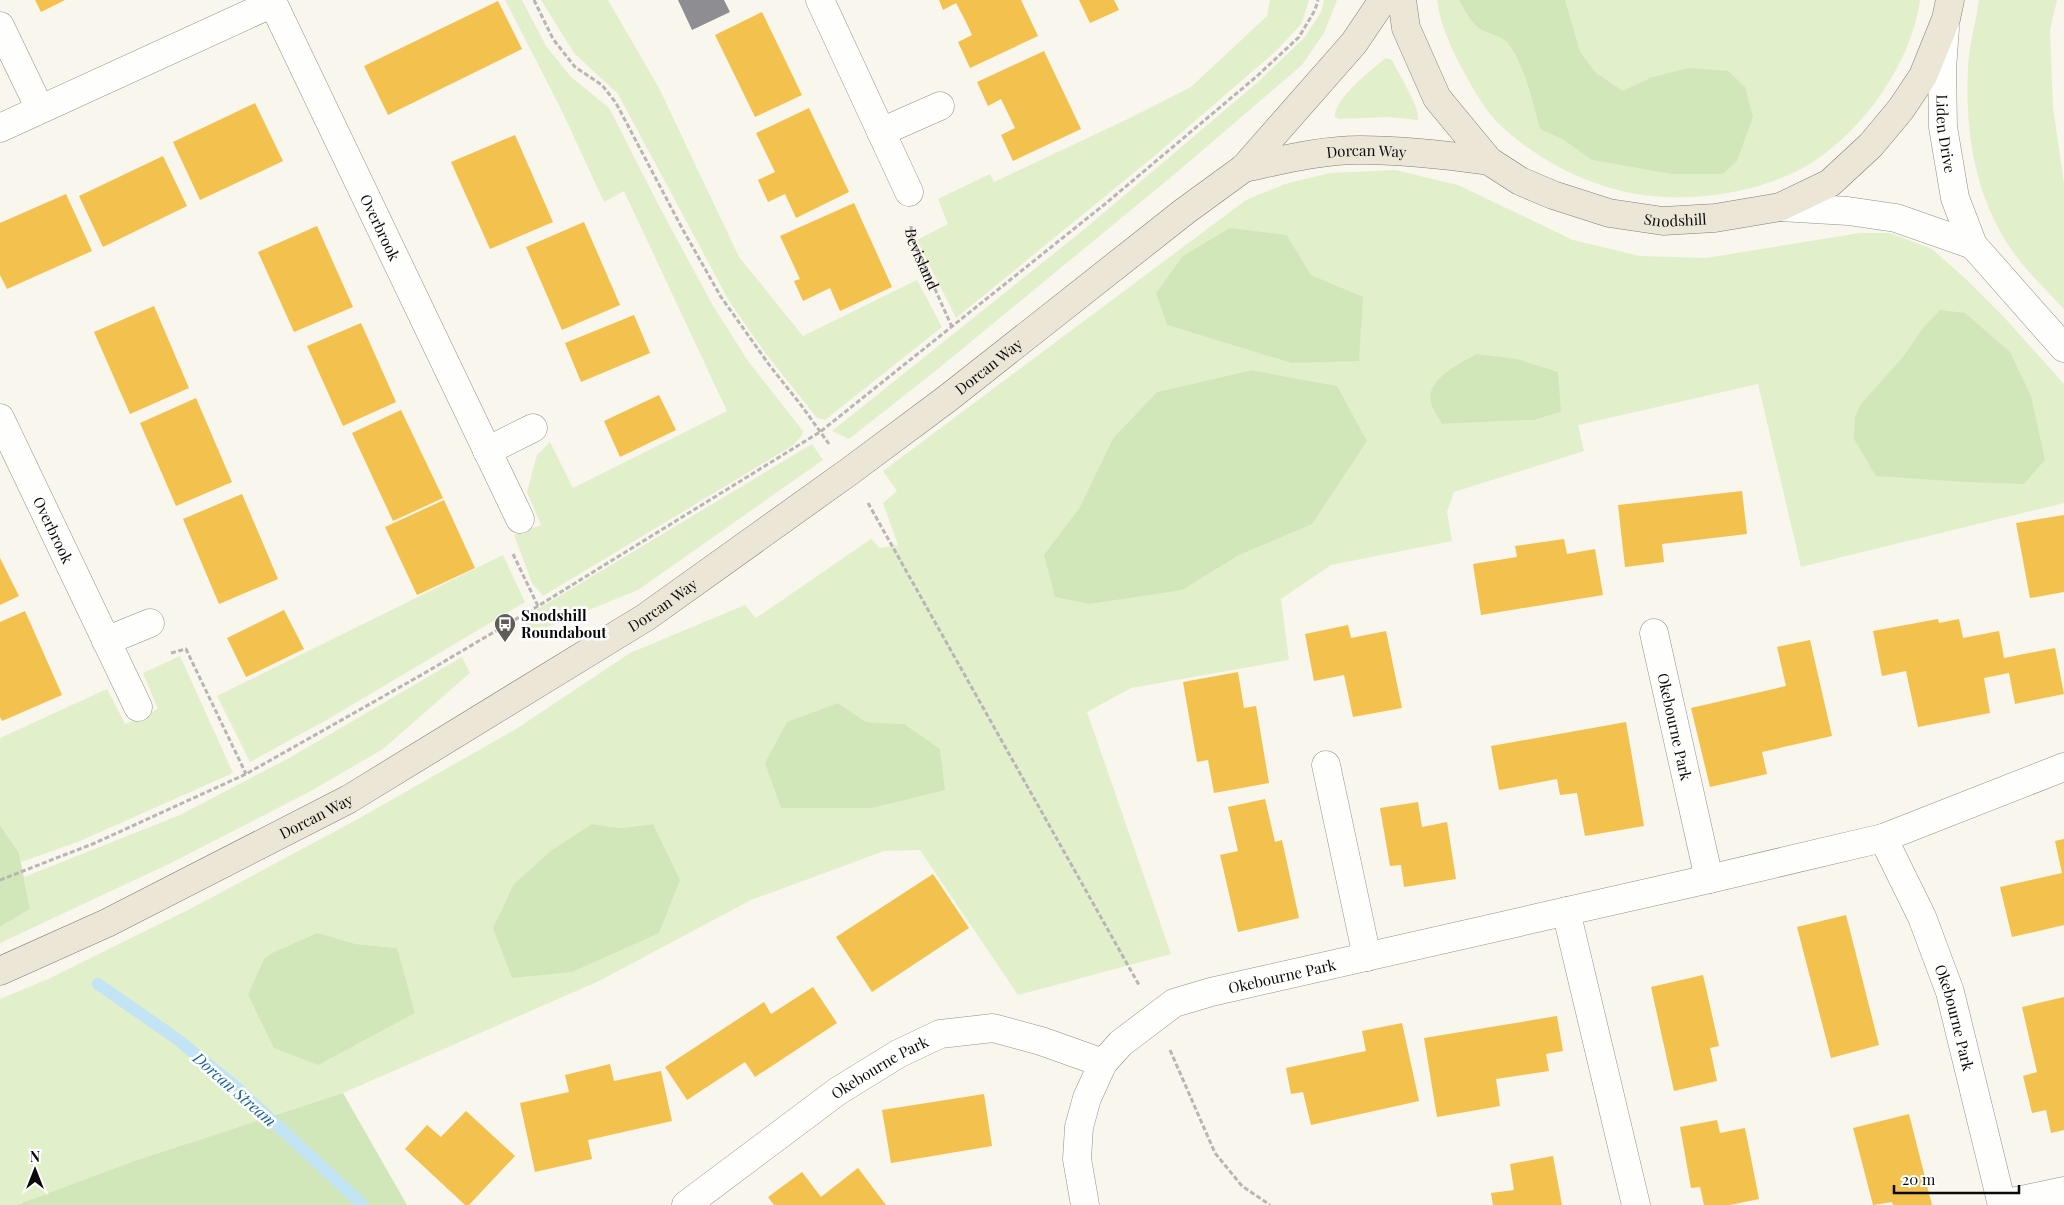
<svg xmlns="http://www.w3.org/2000/svg" width="2064" height="1205" font-family="'Playfair Display',serif">
<style>
.green{fill:#e2efcb;fill-rule:evenodd}
.forest{fill:#d2e7b9}
.homes{fill:#f2c14e}
.industry{fill:#8d8d92}
.lines{fill:none;stroke-linecap:round;stroke-linejoin:round}
.stream{stroke:#c2e4f5;stroke-width:12}
.minor-casing{stroke:#92908c;stroke-width:29}
.major-casing{stroke:#7f7e7a;stroke-width:29}
.path{stroke:#b7b6b5;stroke-width:3;stroke-dasharray:5 2.5;stroke-linecap:butt}
.minor{stroke:#fefefc;stroke-width:28}
.major{stroke:#ebe6d6;stroke-width:28}
.labels{text-anchor:middle;dominant-baseline:central;stroke-width:5;stroke-linejoin:round;paint-order:stroke}
.street-label{font-size:15px;fill:#0a0a0a;stroke:#fff}
.poi-label{font-size:15px;font-weight:bold;fill:#0a0a0a;stroke:#fff;text-anchor:start}
.water-label{font-size:16px;font-style:italic;fill:#11639e;stroke:#fff}
</style>
<rect width="100%" height="100%" fill="#f9f6ed"/>
<g class="green">
<polygon points="505,0 522,0 546,46 570,76 609,108 658,204 712,304 748,361 803,431 801,437 792,446 543,596 532,583 514,535 541,525 527,492 537,455 550,442 573,488 727,411 624,191 604,202 561,109"/>
<polygon points="541,0 608,0 659,88 739,257 803,336 917,280 942,327 825,420 817,418 766,354 729,301 618,94 574,53"/>
<polygon points="1270,0 1309,0 1302,23 1276,51 1152,158 956,318 917,240 948,224 938,199 990,174 994,182 1132,117 1191,87 1267,16"/>
<polygon points="1324,0 1337,0 1324,33 1302,65 1176,173 939,368 849,439 832,431 1087,227 1258,82 1305,37 1321,12"/>
<path d="M 1437,0 L 1920,0 C 1915,35 1901,64 1882,93 C 1863,120 1840,144 1813,162 C 1754,199 1663,208 1598,184 C 1563,172 1528,151 1501,126 C 1486,112 1475,92 1465,74 C 1453,52 1440,25 1437,0 Z"/>
<path d="M 1979,0 L 2057,0 L 2050,30 L 2053,108 L 2064,183 L 2064,309 C 2045,289 2024,269 2009,246 C 1974,193 1965,129 1968,68 C 1969,45 1976,22 1979,0 Z"/>
<path d="M 1386,58 L 1392,60 C 1398,73 1421,109 1418,120 L 1388,117 L 1339,119 L 1335,117 C 1332,101 1373,68 1386,58 Z"/>
<path d="M 1395,170 L 1458,185 L 1573,240 L 1640,256 L 1706,258 L 1860,233 L 1890,233 L 1932,249 L 1966,279 L 2003,316 L 2064,384 L 2064,503 L 1801,567 L 1758,384 L 1578,425 L 1584,451 L 1454,492 L 1447,512 L 1452,541 L 1331,565 L 1281,599 L 1289,660 L 1131,688 L 1087,712 L 1171,954 L 1018,995 L 920,850 L 884,851 L 751,900 L 599,981 L 343,1093 L 134,1161 L 16,1205 L 0,1205 L 0,999 L 48,979 L 190,909 L 358,819 L 516,729 L 630,653 L 745,605 L 756,618 L 871,539 L 880,548 L 898,545 L 883,503 L 897,491 L 883,471 L 1246,200 L 1285,184 L 1330,173 ZM 1287,235 L 1311,275 L 1291,363 L 1167,325 ZM 1922,329 L 1854,439 L 1902,358 ZM 1252,370 L 1337,386 L 1239,555 L 1182,589 L 1090,604 L 1045,555 L 1080,507 L 1113,438 L 1157,392 ZM 1431,403 L 1561,412 L 1534,420 L 1443,424 ZM 838,703 L 866,722 L 904,724 L 765,763 ZM 592,824 L 621,828 L 653,824 L 493,928 ZM 318,933 L 356,944 L 397,948 L 274,1048 Z"/>
<polygon points="812,444 823,460 638,590 532,633 523,618"/>
<polygon points="503,555 525,602 330,718 250,762 217,696"/>
<polygon points="180,656 233,773 80,841 21,862 19,853 0,825 0,738 107,689 125,724 158,709 143,673"/>
<polygon points="462,657 470,673 383,749 311,791 171,863 0,943 0,927 30,909 24,877 180,815 291,757"/>
</g>
<g class="forest">
<path d="M 1459,0 L 1565,0 L 1580,52 L 1596,73 L 1623,91 L 1650,78 L 1688,68 L 1728,71 L 1745,87 L 1753,117 L 1737,161 L 1723,174 L 1672,174 L 1592,160 L 1564,140 L 1540,129 C 1534,106 1523,60 1507,42 C 1500,35 1487,34 1479,28 C 1471,22 1464,9 1459,0 Z"/>
<polygon points="1230,228 1287,235 1311,275 1363,297 1359,361 1291,363 1167,325 1156,293 1183,256"/>
<polygon points="1940,310 1965,313 2010,352 2031,396 2045,460 2024,484 1965,482 1876,476 1854,439 1855,417 1860,405 1902,358 1922,329"/>
<path d="M 1476,354 L 1517,359 L 1558,372 L 1561,412 L 1534,420 L 1442,424 C 1439,418 1433,410 1431,403 C 1425,379 1460,364 1476,354 Z"/>
<polygon points="1252,370 1337,386 1367,441 1312,524 1239,555 1182,590 1090,604 1055,597 1044,555 1080,507 1113,438 1157,392"/>
<polygon points="838,703 866,722 904,724 940,749 945,790 872,808 781,808 765,763 787,722"/>
<polygon points="592,824 621,828 653,824 680,880 659,933 572,972 512,978 493,928 514,884 552,850"/>
<polygon points="0,825 19,853 30,909 0,927"/>
<polygon points="318,933 356,944 397,948 415,1013 318,1065 274,1048 248,995 264,959 274,952"/>
<polygon points="343,1093 407,1205 16,1205 134,1161"/>
</g>
<g class="homes">
<polygon points="35,0 65,0 41,12"/>
<polygon points="939,0 1021,0 1038,36 970,68 958,42 972,35 965,20 956,3 943,10"/>
<polygon points="1079,0 1114,0 1119,10 1090,23"/>
<polygon points="498,1 522,49 388,115 364,66"/>
<polygon points="762,12 802,95 755,117 715,35"/>
<polygon points="1044,51 1081,129 1013,161 1001,135 1015,128 1001,99 988,106 977,82"/>
<polygon points="255,103 283,161 200,200 173,142"/>
<polygon points="809,108 849,192 796,218 785,194 768,202 758,180 775,172 756,133"/>
<polygon points="515,135 553,222 490,249 451,162"/>
<polygon points="163,156 187,206 103,247 79,196"/>
<polygon points="66,194 92,251 7,289 0,275 0,223"/>
<polygon points="854,203 892,287 840,311 830,288 803,301 794,281 800,279 780,236"/>
<polygon points="584,222 620,305 562,330 526,247"/>
<polygon points="317,226 353,307 294,332 258,252"/>
<polygon points="154,306 189,388 130,414 94,332"/>
<polygon points="634,315 650,353 581,382 565,343"/>
<polygon points="361,323 396,402 343,426 307,346"/>
<polygon points="659,395 676,430 620,457 604,421"/>
<polygon points="196,398 232,482 176,506 140,423"/>
<polygon points="401,410 443,498 393,521 352,433"/>
<polygon points="1742,491 1747,534 1662,544 1664,562 1625,567 1618,505"/>
<polygon points="242,494 278,579 219,604 183,519"/>
<polygon points="444,500 475,568 417,595 385,527"/>
<polygon points="2064,515 2064,592 2030,598 2016,523"/>
<polygon points="1564,539 1567,554 1595,549 1603,595 1481,615 1473,564 1517,557 1515,546"/>
<polygon points="0,558 19,596 0,605"/>
<polygon points="284,610 304,649 246,677 227,638"/>
<polygon points="25,611 62,695 2,721 0,717 0,622"/>
<polygon points="1938,619 1939,623 1959,619 1963,638 1999,631 2004,658 2055,648 2064,694 2015,704 2009,673 1984,678 1990,713 1918,727 1906,671 1882,676 1873,631"/>
<polygon points="1348,625 1351,638 1386,631 1402,708 1353,717 1344,675 1314,681 1305,634"/>
<polygon points="1810,640 1832,736 1762,752 1767,774 1710,787 1691,708 1786,686 1777,647"/>
<polygon points="1238,672 1244,708 1256,706 1269,783 1214,793 1208,760 1197,762 1183,682"/>
<polygon points="1626,722 1644,826 1585,836 1577,793 1560,795 1557,779 1499,790 1491,746"/>
<polygon points="1265,799 1275,842 1282,840 1299,918 1238,932 1220,855 1238,851 1228,807"/>
<polygon points="1418,802 1422,827 1447,822 1456,879 1404,887 1401,865 1390,866 1380,808"/>
<polygon points="2064,839 2064,925 2012,937 2000,887 2062,873 2055,841"/>
<polygon points="933,874 969,928 872,992 836,937"/>
<polygon points="1846,915 1879,1045 1831,1058 1797,927"/>
<polygon points="1703,975 1719,1046 1710,1048 1717,1081 1674,1091 1651,987"/>
<polygon points="813,987 837,1023 755,1077 745,1062 687,1100 665,1067 764,1002 771,1014"/>
<polygon points="2064,997 2064,1130 2051,1133 2046,1110 2032,1113 2023,1076 2037,1072 2022,1007"/>
<polygon points="1557,1016 1563,1051 1546,1054 1549,1071 1496,1079 1500,1106 1437,1117 1424,1038"/>
<polygon points="1402,1023 1419,1101 1311,1125 1303,1092 1291,1094 1286,1068 1366,1051 1362,1031"/>
<polygon points="610,1064 614,1081 661,1071 672,1121 588,1140 592,1159 535,1172 520,1103 569,1092 565,1075"/>
<polygon points="984,1094 992,1146 891,1163 882,1110"/>
<polygon points="466,1111 515,1156 469,1205 465,1205 405,1149 427,1125 441,1137"/>
<polygon points="1909,1114 1932,1205 1893,1205 1892,1202 1873,1205 1853,1128"/>
<polygon points="1717,1120 1720,1133 1745,1128 1759,1199 1730,1205 1704,1205 1700,1187 1691,1188 1680,1127"/>
<polygon points="1553,1156 1562,1205 1493,1205 1491,1193 1514,1190 1510,1164"/>
<polygon points="858,1168 886,1205 774,1205 768,1197 802,1172 821,1197"/>
</g>
<polygon class="industry" points="678,0 724,0 730,12 692,30"/>
<g class="lines">
<polyline class="stream" points="98,984 177,1039 236,1087 363,1205"/>
<g class="minor-casing">
<g id="minor">
<polyline points="820,0 909,192"/>
<polyline points="0,26 40,109"/>
<path id="s2" d="M 1945,28 L 1942,69 L 1943,127 L 1955,198 L 1973,245 L 2064,348"/>
<path id="s3" d="M 0,128 L 273,3 L 520,519"/>
<polyline points="881,132 940,106"/>
<polyline points="1780,207 1848,211 1896,218 1973,245"/>
<path id="s4" d="M 0,418 L 138,707"/>
<polyline points="487,451 533,428"/>
<path id="s5" d="M 1654,633 L 1709,879"/>
<polyline points="106,641 150,623"/>
<polyline points="1326,765 1367,957"/>
<path id="s6" d="M 1883,838 L 1922,917 L 1950,992 L 2002,1205"/>
<polyline points="1566,911 1636,1205"/>
<polyline points="2002,1204 2064,1191"/>
<path id="s7" d="M 686,1205 L 838,1091 L 898,1054 L 940,1034 L 993,1028 L 1041,1041 L 1103,1063"/>
<path id="s8" d="M 1085,1205 L 1077,1159 L 1079,1127 L 1087,1098 L 1103,1063 L 1121,1043 L 1174,1003 L 1211,992 L 1709,879 L 1883,838 L 2064,767"/>
</g>
</g>
<g class="major-casing">
<g id="major">
<path id="s9" d="M 1402,0 L 1406,28 L 1437,98 L 1489,161 L 1520,181 L 1553,195 L 1609,213 L 1663,221 L 1715,218 L 1780,207 L 1830,183 L 1871,145 L 1901,109 L 1923,76 L 1946,19 L 1950,0"/>
<path id="s10" d="M 1244,168 C 1282,160 1321,150 1360,150 C 1404,150 1446,155 1489,161"/>
<path id="s11" d="M 0,971 L 107,923 L 349,799 L 646,617 L 850,471 L 948,398 L 1185,211 L 1244,168 L 1354,43 L 1383,0"/>
</g>
</g>
<g class="path">
<polyline points="534,0 553,39 575,67 602,85 616,103 683,230 721,297 770,366 801,405 829,444"/>
<path id="s1" d="M 911,226 L 912,238 L 952,327"/>
<polyline points="868,503 1139,985"/>
<polyline points="513,554 538,606"/>
<polyline points="171,653 186,649 246,774"/>
<polyline points="0,880 95,843 246,774 423,674 538,606 820,432 1105,204 1256,77 1299,37 1315,10 1318,0"/>
<polyline points="1170,1050 1215,1153 1242,1186 1270,1205"/>
</g>
<use href="#minor" class="minor"/>
<use href="#major" class="major"/>
</g>
<defs>
<g id="bus-pin" transform="scale(1.125)"><path d="M0 17L-7.5 6A9.5 9.5 0 1 1 7.5 6Z" fill="#5e5d59" stroke="#fff"/><path d="M-5-6H5V4H4V6H2V4H-2V6H-4V4H-5ZM-3.5-4V0h7V-4ZM-3.5 1.2v1.5H-2V1.2ZM2 1.2v1.5H3.5V1.2Z" fill="#fff"/></g>
</defs>
<g fill-rule="evenodd">
<use href="#bus-pin" x="505" y="624"/>
</g>
<g class="labels">
<g class="street-label">
<text stroke="none"><textPath href="#s2" startOffset="106">Liden Drive</textPath></text>
<text stroke="none"><textPath href="#s10" startOffset="124">Dorcan Way</textPath></text>
<text stroke="none"><textPath href="#s9" startOffset="385">Snodshill</textPath></text>
<text stroke="none"><textPath href="#s3" startOffset="549">Overbrook</textPath></text>
<text stroke="none"><textPath href="#s1" startOffset="35">Bevisland</textPath></text>
<text stroke="none"><textPath href="#s11" startOffset="1162">Dorcan Way</textPath></text>
<text stroke="none"><textPath href="#s4" startOffset="124">Overbrook</textPath></text>
<text stroke="none"><textPath href="#s11" startOffset="758">Dorcan Way</textPath></text>
<text stroke="none"><textPath href="#s5" startOffset="96">Okebourne Park</textPath></text>
<text stroke="none"><textPath href="#s11" startOffset="352">Dorcan Way</textPath></text>
<text stroke="none"><textPath href="#s8" startOffset="352">Okebourne Park</textPath></text>
<text stroke="none"><textPath href="#s6" startOffset="194">Okebourne Park</textPath></text>
<text stroke="none"><textPath href="#s7" startOffset="238">Okebourne Park</textPath></text>
</g>
<g class="poi-label">
<text x="521" y="615">Snodshill<tspan x="521" dy="17">Roundabout</tspan></text>
</g>
<g class="water-label">
<text transform="translate(235 1089) rotate(41)">Dorcan Stream</text>
</g>
</g>
<g transform="translate(35 1170)" stroke="#ffffff" stroke-width="4" paint-order="stroke">
<path d="M0-4L9 19L0 12L-9 19Z" fill="#0a0a0a"/>
<text y="-8" font-size="14" font-weight="bold" text-anchor="middle" fill="#0a0a0a">N</text>
</g>
<path d="M1894 1185v8h125v-8" fill="none" stroke="#0a0a0a" stroke-width="2.5"/>
<text x="1902" y="1185" font-size="15" fill="#0a0a0a" stroke="#ffffff" stroke-width="4" paint-order="stroke">20 m</text>
</svg>
